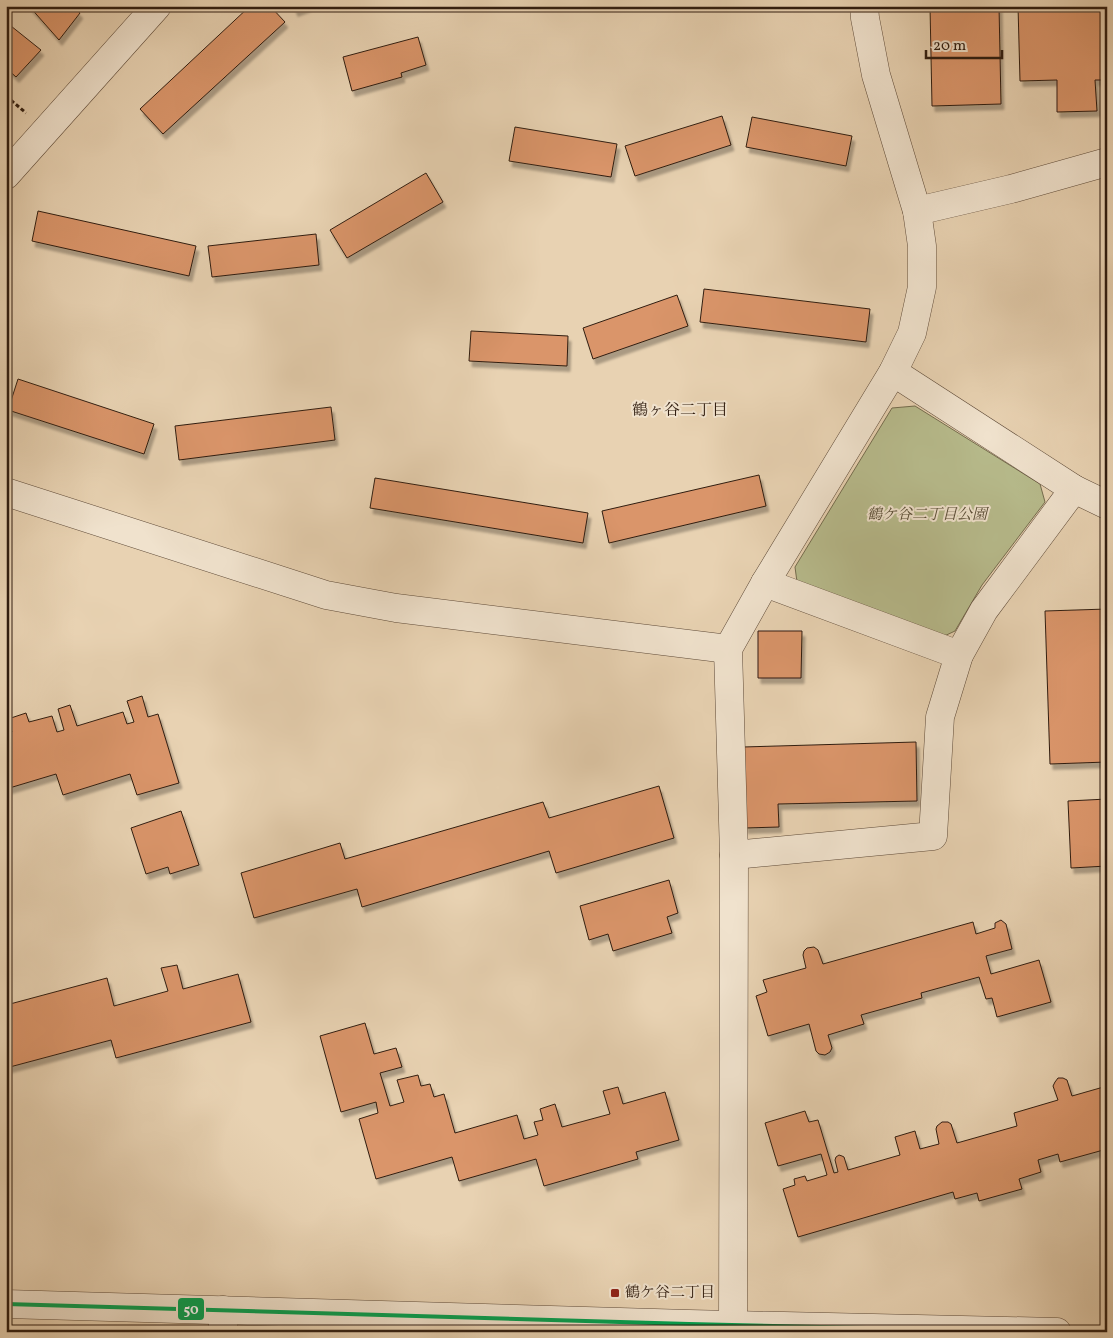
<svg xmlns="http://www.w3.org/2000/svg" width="1113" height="1338" font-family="Vollkorn,'Noto Serif JP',serif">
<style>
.green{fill:#b7bb8c;stroke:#746c4e}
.building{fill:#da956b;stroke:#301d10;filter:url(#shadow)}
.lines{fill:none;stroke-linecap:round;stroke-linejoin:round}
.minor-casing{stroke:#5e4a38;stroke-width:29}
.tertiary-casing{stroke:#5e4a38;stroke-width:29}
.path{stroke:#301d10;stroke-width:3;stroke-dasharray:4 2.5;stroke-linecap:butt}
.minor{stroke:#f0e2cd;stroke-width:28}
.tertiary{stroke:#f0e2cd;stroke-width:28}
.bus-1-casing{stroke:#f0e2cd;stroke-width:8}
.bus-1{stroke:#029f4e;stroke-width:4}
.poi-dot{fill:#8f2418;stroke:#f0e2cd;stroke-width:2}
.labels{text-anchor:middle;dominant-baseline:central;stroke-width:4;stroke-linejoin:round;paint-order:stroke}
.park-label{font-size:15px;font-style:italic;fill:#584c35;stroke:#f0e2cd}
.poi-label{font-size:15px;fill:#301d10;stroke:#f0e2cd;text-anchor:start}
.neighbourhood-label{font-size:16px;fill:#301d10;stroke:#f0e2cd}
.line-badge{stroke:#f0e2cd;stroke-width:2}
.badge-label{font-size:14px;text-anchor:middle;font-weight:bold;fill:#fff}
</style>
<defs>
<filter id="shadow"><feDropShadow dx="3" dy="5.5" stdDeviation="1" flood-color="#0004"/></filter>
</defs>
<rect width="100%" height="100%" fill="#e8d2b2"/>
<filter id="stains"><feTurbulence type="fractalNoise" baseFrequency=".004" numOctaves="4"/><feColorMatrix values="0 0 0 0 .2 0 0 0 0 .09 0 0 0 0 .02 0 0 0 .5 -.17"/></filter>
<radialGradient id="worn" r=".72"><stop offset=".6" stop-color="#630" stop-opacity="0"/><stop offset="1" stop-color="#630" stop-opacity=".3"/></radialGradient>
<polygon class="green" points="915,406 1040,484 1045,502 982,585 955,631 940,638 797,582 795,567 892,408"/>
<g class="building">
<polygon points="29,6 72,6 80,13 59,40"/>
<polygon points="250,6 270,6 285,22 163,134 140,109"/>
<polygon points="293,6 308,6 295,11"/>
<polygon points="930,6 999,6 1001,104 932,106"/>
<polygon points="1018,6 1107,6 1107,80 1095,80 1097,111 1057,112 1057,80 1020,81"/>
<polygon points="6,22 41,50 16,77 6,68"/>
<polygon points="418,37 426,65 401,73 402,77 352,91 343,57"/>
<polygon points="722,116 731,145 635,176 625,146"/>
<polygon points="752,117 852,136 846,166 746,147"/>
<polygon points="515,127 617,144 611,177 509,161"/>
<polygon points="426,173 443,202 347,258 330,230"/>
<polygon points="38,211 196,246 189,276 32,241"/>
<polygon points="316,234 319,265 212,277 208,246"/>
<polygon points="704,289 870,309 866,342 700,322"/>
<polygon points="677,295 688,326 593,359 583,328"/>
<polygon points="471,331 568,336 567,366 469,361"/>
<polygon points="18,379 154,424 144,454 8,410"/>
<polygon points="331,407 335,440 179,460 175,426"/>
<polygon points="759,475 766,506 609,543 602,511"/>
<polygon points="375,478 588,513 583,543 370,508"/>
<polygon points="1107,609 1107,762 1050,764 1045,611"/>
<polygon points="758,631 802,631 801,678 758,678"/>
<polygon points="142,696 148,717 158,714 179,783 137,795 130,774 63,795 56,774 6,789 6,734 12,732 8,719 26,713 29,722 52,716 57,732 64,730 58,709 70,705 77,726 123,712 127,724 134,722 127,701"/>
<polygon points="916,742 917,801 778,804 779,827 745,828 743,747"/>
<polygon points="659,786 674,838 556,873 549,851 362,907 357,889 254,918 241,873 340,843 345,859 543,802 549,818"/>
<polygon points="1107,799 1107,866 1071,868 1068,801"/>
<polygon points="181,811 199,865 170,874 168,867 146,874 131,828"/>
<polygon points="669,880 678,913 667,917 672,933 613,951 608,934 589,940 580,906"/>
<polygon points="1001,920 1006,924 1012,949 986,956 991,974 1039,960 1051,1002 997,1017 992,998 986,999 979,977 921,993 922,998 861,1015 864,1024 828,1035 832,1048 830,1052 825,1055 819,1054 816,1051 809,1024 768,1036 756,996 767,992 763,980 806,968 803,955 804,951 807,948 814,947 818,950 823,964 973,922 976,934 995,928 995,923"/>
<polygon points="177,965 183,989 238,974 251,1022 116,1058 111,1040 6,1068 6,990 10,1004 107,978 114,1006 168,991 161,968"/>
<polygon points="365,1023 374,1054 396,1048 402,1067 380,1073 390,1106 404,1102 397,1080 418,1075 421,1086 430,1084 434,1097 444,1094 455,1133 517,1115 524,1139 538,1135 534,1122 543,1120 540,1109 555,1104 562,1127 610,1114 603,1091 618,1087 623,1104 665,1092 679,1140 636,1152 638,1159 544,1186 536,1159 459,1181 452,1157 376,1179 359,1119 378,1113 376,1102 341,1112 320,1036"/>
<polygon points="1058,1078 1063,1078 1067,1080 1072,1096 1107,1086 1107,1149 1060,1162 1058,1154 1038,1160 1041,1172 1019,1179 1022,1189 979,1201 977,1193 955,1199 953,1192 798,1237 783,1189 795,1185 794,1179 805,1176 807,1181 827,1175 821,1154 778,1166 765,1123 805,1111 809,1122 818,1120 834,1173 838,1172 835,1160 836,1157 839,1155 842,1156 844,1157 848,1170 900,1155 895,1137 915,1131 920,1149 939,1144 936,1129 937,1126 942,1122 948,1122 951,1124 957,1143 1017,1126 1014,1113 1058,1100 1053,1086 1055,1082"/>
</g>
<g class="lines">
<g class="minor-casing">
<g id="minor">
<polyline points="893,372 1074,489 1107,505"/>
<polyline points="765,583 959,655"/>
<polyline points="734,855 933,836 940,717 959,655 984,610 1074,489"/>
<polyline points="223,1332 223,1310"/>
</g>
</g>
<g class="tertiary-casing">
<g id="tertiary">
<polyline points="6,175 157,6"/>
<polyline points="917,211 1011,189 1107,162"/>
<polyline points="6,492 326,595 396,608 728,649"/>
<polyline points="6,1304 689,1324 1057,1332"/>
<polyline points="733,1332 734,855 728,649 765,583 893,372 912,333 922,287 922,246 917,211 876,75 865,18 864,6"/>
</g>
</g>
<polyline class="path" points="6,96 26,113"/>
<use href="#minor" class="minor"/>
<use href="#tertiary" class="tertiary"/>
<g class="bus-1-casing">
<polyline id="bus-1" points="6,1304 689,1324 1046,1332"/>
</g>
<use href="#bus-1" class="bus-1"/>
</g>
<rect class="poi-dot" x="610" y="1288" width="10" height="10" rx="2.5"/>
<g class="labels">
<g class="park-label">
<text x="927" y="515">鶴ケ谷二丁目公園</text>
</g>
<g class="poi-label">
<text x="625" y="1293">鶴ケ谷二丁目</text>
</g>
<g class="neighbourhood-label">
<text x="680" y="411">鶴ヶ谷二丁目</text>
</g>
</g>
<rect class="line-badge" x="177" y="1297" width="28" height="24" rx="5" fill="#029f4e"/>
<g class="badge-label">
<text x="191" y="1314">50</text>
</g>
<rect width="1113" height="1338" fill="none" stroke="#e8d2b2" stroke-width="25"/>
<rect x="8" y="8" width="1098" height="1323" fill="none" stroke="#301d10" stroke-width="2.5"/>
<rect x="12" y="12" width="1088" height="1313" fill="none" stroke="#301d10"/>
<path d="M926 50v8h76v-8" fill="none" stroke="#301d10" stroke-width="2.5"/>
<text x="933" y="50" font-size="15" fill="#301d10" stroke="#f0e2cd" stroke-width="4" paint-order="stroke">20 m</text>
<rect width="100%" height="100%" filter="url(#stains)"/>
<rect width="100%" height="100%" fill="url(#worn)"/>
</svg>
